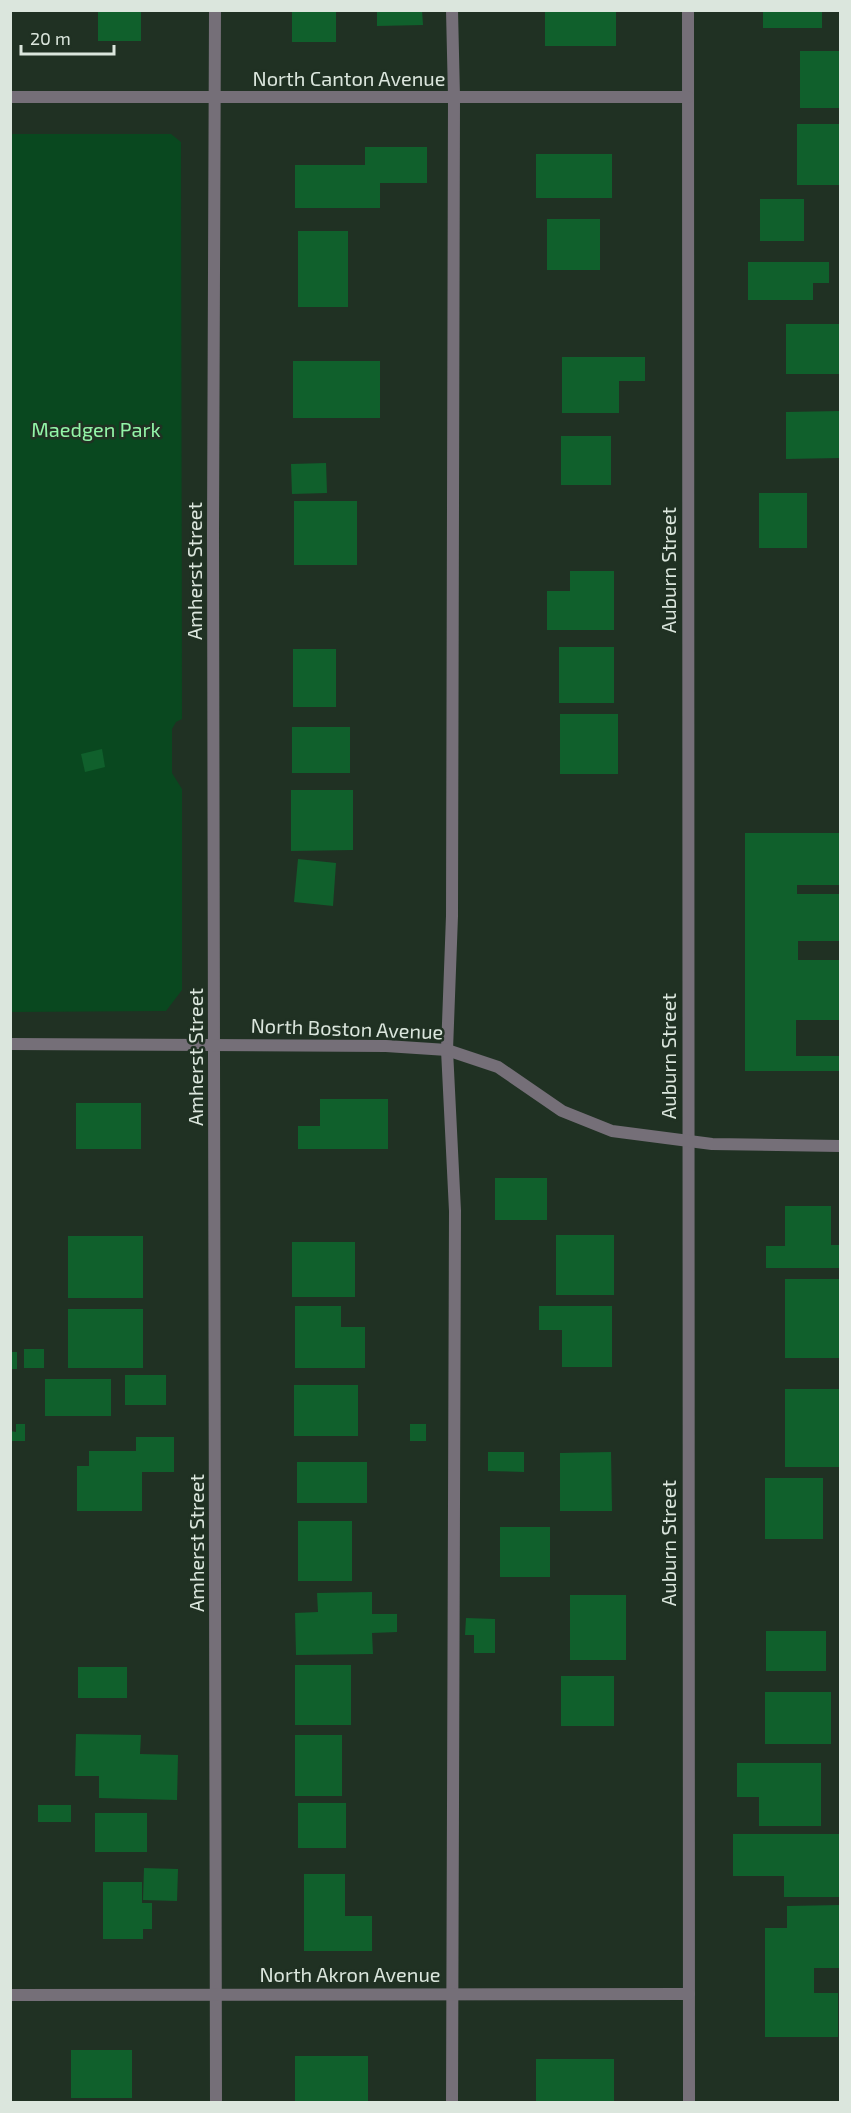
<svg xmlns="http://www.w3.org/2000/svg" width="851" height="2113" font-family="'Exo 2',sans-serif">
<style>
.green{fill:#09481f}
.building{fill:#10602c}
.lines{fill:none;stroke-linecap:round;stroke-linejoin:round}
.lane{stroke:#756f78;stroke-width:12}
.street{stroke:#756f78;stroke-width:12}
.labels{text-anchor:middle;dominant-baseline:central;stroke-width:5;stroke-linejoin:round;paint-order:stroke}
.street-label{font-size:20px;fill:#dbe6dd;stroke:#203123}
.park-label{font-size:20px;fill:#93f5a8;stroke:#203123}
</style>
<rect width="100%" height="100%" fill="#203123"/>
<polygon class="green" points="10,134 171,134 181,142 182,719 176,722 172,729 172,773 182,789 182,990 166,1011 11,1012"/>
<g class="building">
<rect x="98" y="10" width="43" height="31"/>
<rect x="292" y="10" width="44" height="32"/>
<polygon points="377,10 422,10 423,25 377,26"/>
<rect x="545" y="10" width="71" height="36"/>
<rect x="763" y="10" width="59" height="18"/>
<rect x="800" y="51" width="40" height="57"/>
<rect x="797" y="124" width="43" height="61"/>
<polygon points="365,147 427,147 427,183 380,183 380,208 295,208 295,165 365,165"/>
<rect x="536" y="154" width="76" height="44"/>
<rect x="760" y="199" width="44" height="42"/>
<rect x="547" y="219" width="53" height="51"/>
<rect x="298" y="231" width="50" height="76"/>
<polygon points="748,262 829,262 829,283 813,283 813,300 748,300"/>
<rect x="786" y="324" width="54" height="50"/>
<polygon points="562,357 645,357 645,381 619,381 619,413 562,413"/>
<rect x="293" y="361" width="87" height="57"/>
<polygon points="840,411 840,458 786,459 786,412"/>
<rect x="561" y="436" width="50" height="49"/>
<polygon points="326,463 327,493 292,494 291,464"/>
<rect x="759" y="493" width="48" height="55"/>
<rect x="294" y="501" width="63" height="64"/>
<polygon points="570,571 614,571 614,630 547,630 547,591 570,591"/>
<rect x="559" y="647" width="55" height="56"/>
<rect x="293" y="649" width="43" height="58"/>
<rect x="560" y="714" width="58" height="60"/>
<rect x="292" y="727" width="58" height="46"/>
<polygon points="102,749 105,767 85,772 81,754"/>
<polygon points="291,790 353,790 353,850 291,851"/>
<polygon points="745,833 840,833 840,885 797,885 797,894 840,894 840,941 798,941 798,960 840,960 840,1020 796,1020 796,1056 840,1056 840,1071 745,1071"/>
<polygon points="298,859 336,863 333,906 294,902"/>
<polygon points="320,1099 388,1099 388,1149 298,1149 298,1126 320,1126"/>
<rect x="76" y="1103" width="65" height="46"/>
<rect x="495" y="1178" width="52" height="42"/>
<polygon points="785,1206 831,1206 831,1245 840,1245 840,1268 766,1268 766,1246 785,1246"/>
<rect x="556" y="1235" width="58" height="60"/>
<rect x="68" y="1236" width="75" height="62"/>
<rect x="292" y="1242" width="63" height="55"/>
<rect x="785" y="1279" width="55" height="79"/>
<polygon points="295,1306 341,1306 341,1327 365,1327 365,1368 295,1368"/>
<polygon points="539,1306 612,1306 612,1367 562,1367 562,1330 539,1330"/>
<rect x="68" y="1309" width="75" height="59"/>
<rect x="24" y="1349" width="20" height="19"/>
<rect x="10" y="1352" width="7" height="17"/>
<rect x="125" y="1375" width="41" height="30"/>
<rect x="45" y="1379" width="66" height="37"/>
<rect x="294" y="1385" width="64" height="51"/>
<rect x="785" y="1389" width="55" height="78"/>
<polygon points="16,1424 25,1424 25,1441 10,1441 10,1431 16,1432"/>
<rect x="410" y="1424" width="16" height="17"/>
<polygon points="136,1437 174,1437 174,1472 142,1472 142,1511 77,1511 77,1466 89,1466 89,1451 136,1451"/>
<polygon points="488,1452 524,1452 524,1472 488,1471"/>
<polygon points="611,1452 612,1511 560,1511 560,1453"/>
<rect x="297" y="1462" width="70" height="41"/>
<rect x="765" y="1478" width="58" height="61"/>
<rect x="298" y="1521" width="54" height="60"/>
<rect x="500" y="1527" width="50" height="50"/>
<polygon points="372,1592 372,1614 397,1614 397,1632 372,1633 373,1654 296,1655 295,1613 318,1612 317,1593"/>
<rect x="570" y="1595" width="56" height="65"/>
<polygon points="466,1618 495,1619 495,1653 474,1653 474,1635 465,1635"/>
<rect x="766" y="1631" width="60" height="40"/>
<rect x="295" y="1665" width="56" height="60"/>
<rect x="78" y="1667" width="49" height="31"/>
<rect x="561" y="1676" width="53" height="50"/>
<rect x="765" y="1692" width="66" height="52"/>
<polygon points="76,1734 141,1735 140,1754 178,1755 177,1800 99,1798 99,1776 75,1776"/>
<rect x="295" y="1735" width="47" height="61"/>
<polygon points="737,1763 821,1763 821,1826 759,1826 759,1797 737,1797"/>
<rect x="298" y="1803" width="48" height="45"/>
<rect x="38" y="1805" width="33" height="17"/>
<rect x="95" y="1813" width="52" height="39"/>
<polygon points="733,1834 840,1834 840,1897 784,1897 784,1876 733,1876"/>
<polygon points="144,1868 178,1869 177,1901 143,1900"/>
<polygon points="304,1874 345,1874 345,1916 372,1916 372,1951 304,1951"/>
<polygon points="103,1882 142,1882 142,1903 152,1903 152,1929 143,1929 143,1939 103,1939"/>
<polygon points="840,1905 840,1968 814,1968 814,1993 838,1993 838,2037 765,2037 765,1928 787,1928 787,1906"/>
<rect x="71" y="2050" width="61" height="48"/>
<rect x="295" y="2056" width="73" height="46"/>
<rect x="536" y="2059" width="78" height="43"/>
</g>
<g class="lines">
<polyline class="lane" points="452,2102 455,1211 447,1050 452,916 454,97 452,10"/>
<g class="street">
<polyline points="215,10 213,533 216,2102"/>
<polyline points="688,10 689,2102"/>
<polyline points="10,97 688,97"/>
<polyline points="10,1044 386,1046 447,1050 498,1067 562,1111 612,1131 712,1144 840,1146"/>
<polyline points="10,1995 689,1994"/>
</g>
</g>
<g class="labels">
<g class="street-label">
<text x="349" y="78">North Canton Avenue</text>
<text transform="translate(668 570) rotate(-90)">Auburn Street</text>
<text transform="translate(194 571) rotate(-90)">Amherst Street</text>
<text transform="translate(347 1028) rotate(2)">North Boston Avenue</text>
<text transform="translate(668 1056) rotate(-90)">Auburn Street</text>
<text transform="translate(195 1057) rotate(-90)">Amherst Street</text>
<text transform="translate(196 1543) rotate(-90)">Amherst Street</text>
<text transform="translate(668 1543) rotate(-90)">Auburn Street</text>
<text x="350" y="1974">North Akron Avenue</text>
</g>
<g class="park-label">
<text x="96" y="429">Maedgen Park</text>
</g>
</g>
<rect width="851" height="2113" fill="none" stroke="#dbe6dd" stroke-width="24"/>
<path d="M21 45v9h93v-9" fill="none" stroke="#dbe6dd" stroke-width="3"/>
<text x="30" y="45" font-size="18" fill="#dbe6dd" stroke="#203123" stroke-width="4.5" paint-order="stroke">20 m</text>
</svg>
